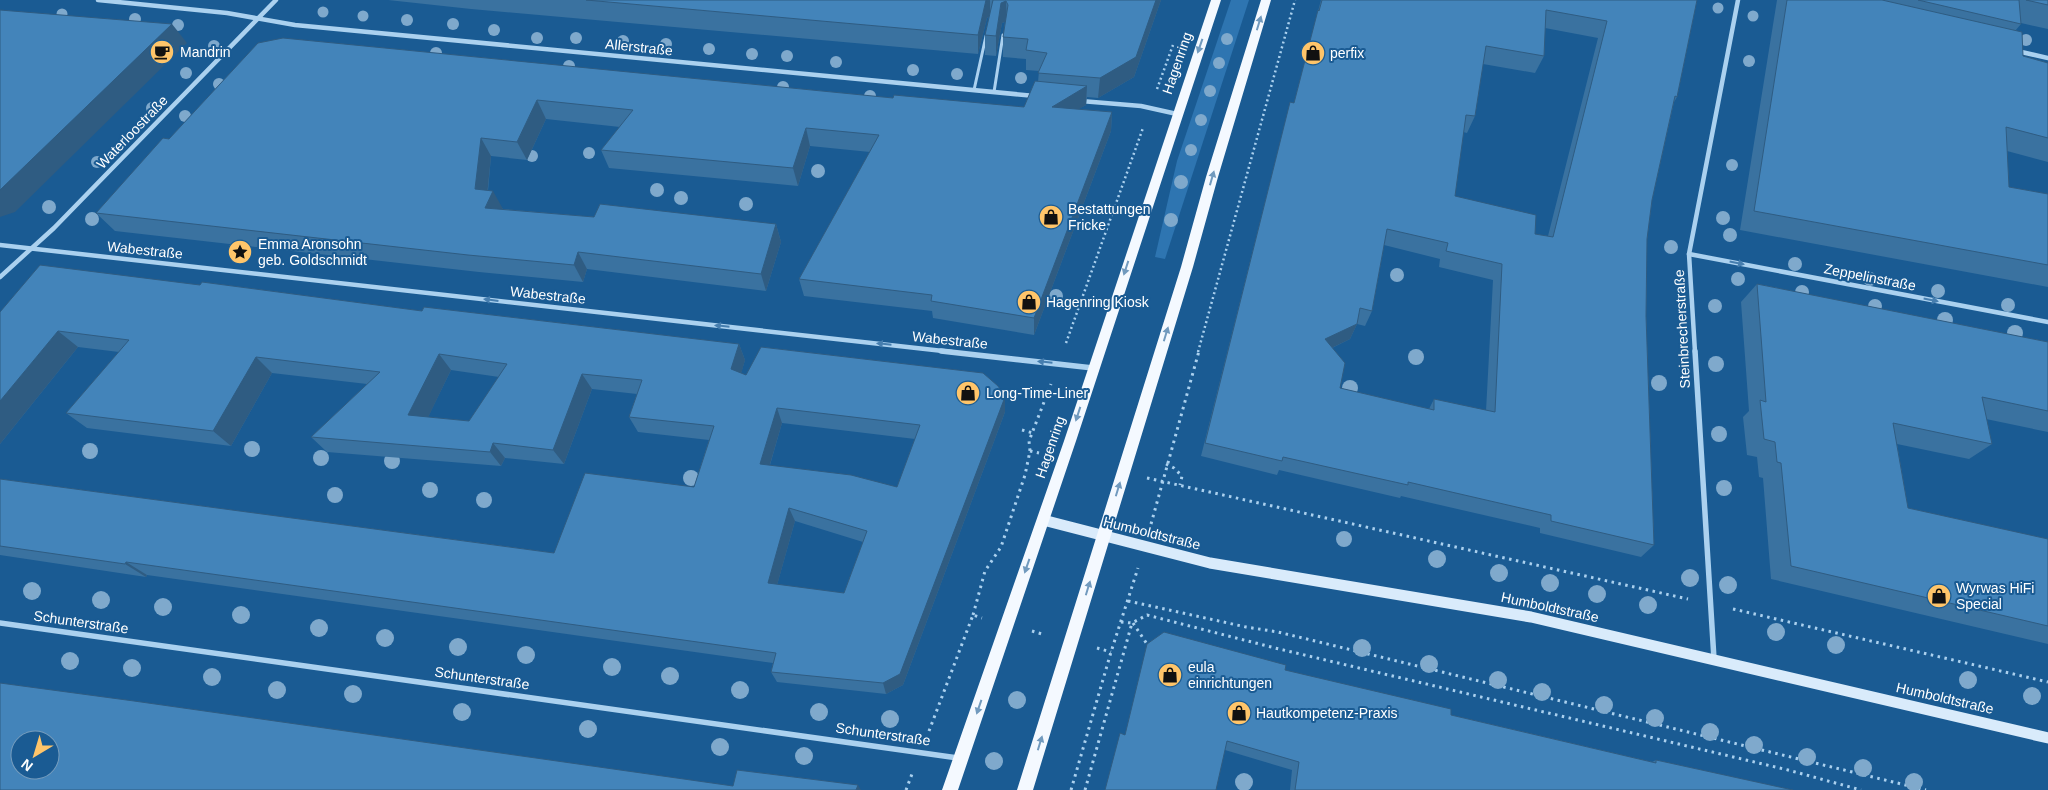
<svg xmlns="http://www.w3.org/2000/svg" width="2048" height="790" font-family="Arial,sans-serif">
<style>
.green{fill:#2e75b1}
.lines{fill:none;stroke-linecap:round;stroke-linejoin:round}
.path-far1{stroke:#abd1ef;stroke-width:2.5;stroke-dasharray:2 3;stroke-linecap:butt}
.path{stroke:#abd1ef;stroke-width:3;stroke-dasharray:2.5 4.5;stroke-linecap:butt}
.service{stroke:#abd1ef;stroke-width:3}
.minor-far1{stroke:#abd1ef;stroke-width:4.5}
.minor{stroke:#abd1ef;stroke-width:5.5}
.secondary{stroke:#d9ebfb;stroke-width:11}
.primary{fill:#f4f9ff;fill-rule:evenodd}
.tree{fill:#7fa9cc}
.wall{fill:#3a72a0;fill-rule:evenodd}
.shaded-wall{fill:#2f5c82}
.building{fill:#4384ba;stroke:#2f5c82;fill-rule:evenodd}
.oneway{fill:#719abe}
.oneway2{fill:#467eaf}
.labels{text-anchor:middle;dominant-baseline:central;stroke-width:4;stroke-linejoin:round;paint-order:stroke}
.street-label{font-size:14px;fill:#fff;stroke:#1a5b93}
.poi-label{font-size:14px;fill:#fff;stroke:#1a5b93;text-anchor:start}
</style>
<rect width="100%" height="100%" fill="#1a5b93"/>
<polygon class="green" points="1231,0 1249,0 1165,259 1155,257 1177,161"/>
<g class="lines">
<g class="path-far1">
<polyline points="1157,89 1173,45"/>
<polyline points="1066,343 1143,128"/>
<polyline points="1198,352 1295,0"/>
</g>
<g class="path">
<polyline points="1022,430 1033,433"/>
<polyline points="1030,451 1039,453"/>
<polyline points="1166,464 1174,468 1182,476 1180,485"/>
<polyline points="1147,478 1688,599"/>
<polyline points="1151,524 1199,351"/>
<polyline points="1128,601 1246,627 1278,632 1926,790"/>
<polyline points="1733,609 2048,682"/>
<polyline points="973,615 985,571 1001,547 1025,475 1030,451 1029,441 1051,384"/>
<polyline points="1121,622 1132,623 1147,615 1275,648 1788,770 1861,790"/>
<polyline points="1133,623 1149,647"/>
<polyline points="1032,631 1045,635"/>
<polyline points="1097,648 1111,652"/>
<polyline points="929,731 973,615 982,618"/>
<polyline points="906,790 912,774"/>
<polyline points="1071,790 1111,652 1138,568"/>
<polyline points="1085,790 1132,623"/>
</g>
<g class="service">
<polyline points="974,90 986,36"/>
<polyline points="994,92 1003,35"/>
</g>
<g class="minor-far1">
<polyline points="98,0 227,13 295,25 1035,96"/>
<polyline points="2017,51 2048,58"/>
<polyline points="1081,101 1141,106 1177,114"/>
<polyline points="0,245 952,352"/>
<polyline points="1689,254 2048,322"/>
<polyline points="0,277 54,228 276,0"/>
<polyline points="1695,352 1689,254 1738,0"/>
</g>
<g class="minor">
<polyline points="941,351 1093,368"/>
<polyline points="1695,351 1714,659"/>
<polyline points="0,623 958,758"/>
</g>
<polyline class="secondary" points="1043,520 1210,563 1531,617 2048,738"/>
<g class="primary">
<polygon points="1211,0 1221,0 1076,441 958,790 942,790 1064,441"/>
<polygon points="1261,0 1271,0 1218,177 1193,267 1033,790 1017,790 1181,267 1206,177"/>
</g>
</g>
<g class="tree">
<circle cx="1718" cy="8" r="5.5"/>
<circle cx="323" cy="12" r="5.5"/>
<circle cx="62" cy="14" r="5.5"/>
<circle cx="363" cy="16" r="5.5"/>
<circle cx="1753" cy="16" r="5.5"/>
<circle cx="135" cy="19" r="6"/>
<circle cx="407" cy="20" r="6"/>
<circle cx="453" cy="24" r="6"/>
<circle cx="178" cy="25" r="6"/>
<circle cx="494" cy="30" r="6"/>
<circle cx="537" cy="38" r="6"/>
<circle cx="576" cy="38" r="6"/>
<circle cx="1227" cy="39" r="6"/>
<circle cx="2026" cy="40" r="6"/>
<circle cx="623" cy="41" r="6"/>
<circle cx="666" cy="44" r="6"/>
<circle cx="214" cy="46" r="6"/>
<circle cx="709" cy="49" r="6"/>
<circle cx="436" cy="53" r="6"/>
<circle cx="752" cy="54" r="6"/>
<circle cx="787" cy="56" r="6"/>
<circle cx="1749" cy="61" r="6"/>
<circle cx="836" cy="62" r="6"/>
<circle cx="1219" cy="63" r="6"/>
<circle cx="569" cy="66" r="6"/>
<circle cx="913" cy="70" r="6"/>
<circle cx="186" cy="73" r="6"/>
<circle cx="957" cy="74" r="6"/>
<circle cx="1021" cy="78" r="6"/>
<circle cx="219" cy="84" r="6"/>
<circle cx="783" cy="87" r="6"/>
<circle cx="1210" cy="91" r="6"/>
<circle cx="870" cy="96" r="6"/>
<circle cx="152" cy="108" r="6"/>
<circle cx="185" cy="116" r="6"/>
<circle cx="1201" cy="120" r="6"/>
<circle cx="1191" cy="150" r="6"/>
<circle cx="589" cy="153" r="6"/>
<circle cx="532" cy="156" r="6"/>
<circle cx="97" cy="162" r="6"/>
<circle cx="1732" cy="165" r="6"/>
<circle cx="818" cy="171" r="7"/>
<circle cx="1181" cy="182" r="7"/>
<circle cx="657" cy="190" r="7"/>
<circle cx="681" cy="198" r="7"/>
<circle cx="746" cy="204" r="7"/>
<circle cx="49" cy="207" r="7"/>
<circle cx="1723" cy="218" r="7"/>
<circle cx="92" cy="219" r="7"/>
<circle cx="1171" cy="220" r="7"/>
<circle cx="1730" cy="235" r="7"/>
<circle cx="1671" cy="247" r="7"/>
<circle cx="1795" cy="264" r="7"/>
<circle cx="1397" cy="275" r="7"/>
<circle cx="1738" cy="279" r="7"/>
<circle cx="1870" cy="279" r="7"/>
<circle cx="1938" cy="291" r="7"/>
<circle cx="1802" cy="292" r="7"/>
<circle cx="1056" cy="296" r="7"/>
<circle cx="2008" cy="305" r="7"/>
<circle cx="1715" cy="306" r="7"/>
<circle cx="1875" cy="306" r="7"/>
<circle cx="1945" cy="320" r="8"/>
<circle cx="2015" cy="333" r="8"/>
<circle cx="1416" cy="357" r="8"/>
<circle cx="1716" cy="364" r="8"/>
<circle cx="1659" cy="383" r="8"/>
<circle cx="1350" cy="388" r="8"/>
<circle cx="1719" cy="434" r="8"/>
<circle cx="252" cy="449" r="8"/>
<circle cx="90" cy="451" r="8"/>
<circle cx="321" cy="458" r="8"/>
<circle cx="392" cy="461" r="8"/>
<circle cx="691" cy="478" r="8"/>
<circle cx="1724" cy="488" r="8"/>
<circle cx="430" cy="490" r="8"/>
<circle cx="335" cy="495" r="8"/>
<circle cx="484" cy="500" r="8"/>
<circle cx="1344" cy="539" r="8"/>
<circle cx="1437" cy="559" r="9"/>
<circle cx="1499" cy="573" r="9"/>
<circle cx="1690" cy="578" r="9"/>
<circle cx="1550" cy="583" r="9"/>
<circle cx="1728" cy="585" r="9"/>
<circle cx="32" cy="591" r="9"/>
<circle cx="1597" cy="594" r="9"/>
<circle cx="101" cy="600" r="9"/>
<circle cx="1648" cy="605" r="9"/>
<circle cx="163" cy="607" r="9"/>
<circle cx="241" cy="615" r="9"/>
<circle cx="319" cy="628" r="9"/>
<circle cx="1776" cy="632" r="9"/>
<circle cx="385" cy="638" r="9"/>
<circle cx="1836" cy="645" r="9"/>
<circle cx="458" cy="647" r="9"/>
<circle cx="1362" cy="648" r="9"/>
<circle cx="526" cy="655" r="9"/>
<circle cx="70" cy="661" r="9"/>
<circle cx="1429" cy="664" r="9"/>
<circle cx="612" cy="667" r="9"/>
<circle cx="132" cy="668" r="9"/>
<circle cx="670" cy="676" r="9"/>
<circle cx="212" cy="677" r="9"/>
<circle cx="1498" cy="680" r="9"/>
<circle cx="1968" cy="680" r="9"/>
<circle cx="277" cy="690" r="9"/>
<circle cx="740" cy="690" r="9"/>
<circle cx="1542" cy="692" r="9"/>
<circle cx="353" cy="694" r="9"/>
<circle cx="2032" cy="696" r="9"/>
<circle cx="1017" cy="700" r="9"/>
<circle cx="1604" cy="705" r="9"/>
<circle cx="462" cy="712" r="9"/>
<circle cx="819" cy="712" r="9"/>
<circle cx="1655" cy="718" r="9"/>
<circle cx="890" cy="719" r="9"/>
<circle cx="588" cy="729" r="9"/>
<circle cx="1710" cy="732" r="9"/>
<circle cx="1754" cy="745" r="9"/>
<circle cx="720" cy="747" r="9"/>
<circle cx="804" cy="756" r="9"/>
<circle cx="1807" cy="757" r="9"/>
<circle cx="994" cy="761" r="9"/>
<circle cx="1863" cy="768" r="9"/>
<circle cx="1244" cy="782" r="9"/>
<circle cx="1914" cy="782" r="9"/>
</g>
<g class="wall">
<polygon points="388,0 1161,0 1134,77 1098,98 1087,97 1086,105 1078,109 1112,112 1111,131 1034,335 933,318 932,311 804,296 799,279 870,152 810,146 798,186 609,168 601,150 620,127 546,119 527,160 491,156 488,191 503,209 594,217 776,224 781,242 766,291 587,269 583,282 479,272 115,231 96,213 169,139 258,43 893,98 1024,107 1038,82 1039,71 1026,70 1026,59 1003,57 1003,37 1005,22 1002,23 996,56 985,55 985,35 989,17 987,18 978,54 471,9"/>
<path d="M 1321,0 L 1697,0 L 1677,97 L 1674,102 L 1652,200 L 1647,239 L 1646,316 L 1654,545 L 1641,557 L 1540,533 L 1540,528 L 1401,496 L 1400,498 L 1279,470 L 1277,475 L 1201,456 L 1286,119 L 1294,103 ZM 1545,28 L 1598,38 L 1548,236 L 1535,234 L 1455,196 L 1463,132 L 1467,133 L 1475,116 L 1483,64 L 1535,73 L 1544,56 ZM 1384,245 L 1440,259 L 1439,267 L 1493,280 L 1486,411 L 1434,399 L 1429,409 L 1340,388 L 1332,348 L 1350,339 L 1357,324 L 1365,326 L 1372,311 Z"/>
<polygon points="1777,0 2048,0 2048,29 2021,23 2021,24 2015,31 2023,56 2048,63 2048,162 2007,151 2009,187 2048,194 2048,287 1740,230"/>
<polygon points="1757,284 2048,342 2048,432 1986,419 1992,444 1969,459 1897,444 1908,508 2048,539 2048,644 1771,579 1763,478 1759,477 1757,457 1747,455 1743,417 1749,411 1741,302"/>
<path d="M 200,285 L 422,311 L 739,344 L 745,360 L 741,373 L 746,375 L 1005,412 L 903,685 L 886,694 L 777,682 L 771,672 L 773,663 L 147,575 L 146,577 L 0,555 L 0,479 L 554,553 L 694,487 L 709,440 L 638,432 L 629,417 L 637,394 L 592,389 L 564,464 L 505,458 L 501,466 L 327,452 L 311,437 L 367,384 L 272,373 L 231,446 L 87,428 L 66,413 L 119,352 L 78,347 L 0,444 L 0,312 ZM 451,370 L 499,377 L 469,421 L 428,417 ZM 782,423 L 915,439 L 897,487 L 770,465 ZM 795,521 L 863,542 L 844,593 L 777,585 Z"/>
<polygon points="1285,670 1451,715 1652,762 1656,760 1793,790 1290,790 1292,770 1225,750 1125,735"/>
</g>
<g class="shaded-wall">
<polygon points="986,0 990,0 990,16 987,18 978,54 978,35"/>
<polygon points="1156,0 1161,0 1134,77 1098,98 1100,78"/>
<polygon points="1006,1 1007,21 1002,23 996,56 996,36 1001,3"/>
<polygon points="172,24 187,43 15,212 0,217 0,190"/>
<polygon points="1087,86 1086,105 1051,125 1052,107"/>
<polygon points="537,100 546,119 527,160 517,142"/>
<polygon points="1112,112 1111,131 1034,335 1034,318"/>
<polygon points="806,128 810,146 798,186 793,168"/>
<polygon points="481,138 491,156 486,206 493,191 503,209 496,225 475,189"/>
<polygon points="776,224 781,242 766,291 761,274"/>
<polygon points="578,252 587,269 583,282 574,265"/>
<polygon points="1357,324 1350,339 1319,354 1325,339"/>
<polygon points="58,331 78,347 0,444 0,401"/>
<polygon points="739,344 745,360 738,385 731,369"/>
<polygon points="439,354 451,370 422,430 408,415"/>
<polygon points="256,357 272,373 231,446 213,431"/>
<polygon points="582,374 592,389 564,464 553,450"/>
<polygon points="1005,397 1005,412 903,685 886,694 883,683"/>
<polygon points="777,408 782,423 766,478 760,464"/>
<polygon points="493,443 505,458 501,466 490,452"/>
<polygon points="789,508 795,521 774,596 768,583"/>
<polygon points="126,562 147,575 146,577 125,564"/>
<polygon points="858,785 861,790 856,790"/>
</g>
<g class="building">
<polygon points="586,0 986,0 978,35"/>
<polygon points="993,0 1156,0 1136,57 1100,78 1038,73 1047,53 1026,50 1028,39 1003,37 1008,5 1006,1 1001,3 996,36 985,35"/>
<path d="M 1322,0 L 1697,0 L 1677,97 L 1675,96 L 1652,200 L 1647,239 L 1646,316 L 1654,545 L 1551,521 L 1551,515 L 1408,482 L 1408,485 L 1283,457 L 1282,461 L 1205,443 L 1290,102 L 1294,103 L 1318,10 L 1319,11 ZM 1546,10 L 1607,21 L 1553,237 L 1535,234 L 1536,215 L 1455,196 L 1466,115 L 1475,116 L 1486,46 L 1544,56 ZM 1387,229 L 1448,243 L 1446,251 L 1502,264 L 1495,412 L 1434,399 L 1434,410 L 1340,388 L 1345,363 L 1325,339 L 1357,324 L 1360,308 L 1372,311 Z"/>
<polygon points="1787,0 1882,0 2022,32 2023,56 2048,63 2048,138 2006,127 2009,187 2048,194 2048,265 1754,211"/>
<polygon points="1918,0 2019,0 2021,24"/>
<polygon points="2026,0 2048,0 2048,5"/>
<polygon points="0,10 172,24 0,190"/>
<polygon points="283,38 893,98 894,95 1024,107 1035,81 1087,86 1052,107 1112,112 1034,318 931,301 932,295 799,279 879,135 806,128 793,168 601,150 633,110 537,100 517,142 481,138 475,189 493,191 485,208 594,217 600,204 776,224 761,274 578,252 574,265 468,255 96,213 163,138 169,139 258,43"/>
<path d="M 40,265 L 200,285 L 202,282 L 422,311 L 424,307 L 739,344 L 731,369 L 746,375 L 761,347 L 983,373 L 998,386 L 1005,397 L 900,674 L 883,683 L 771,672 L 776,653 L 126,562 L 125,564 L 0,546 L 0,479 L 554,553 L 585,473 L 694,487 L 714,426 L 629,417 L 642,380 L 582,374 L 553,450 L 493,443 L 490,452 L 311,437 L 380,372 L 256,357 L 213,431 L 66,413 L 129,340 L 58,331 L 0,401 L 0,312 ZM 439,354 L 507,364 L 469,421 L 408,415 ZM 777,408 L 920,425 L 897,487 L 851,475 L 760,464 ZM 789,508 L 867,531 L 844,593 L 768,583 Z"/>
<polygon points="1757,284 2048,342 2048,411 1982,397 1992,444 1893,423 1908,508 2048,539 2048,626 1791,566 1781,463 1777,462 1775,442 1764,439 1760,400 1766,402"/>
<polygon points="1164,632 1286,665 1285,670 1451,709 1451,715 1656,763 1656,760 1793,790 1295,790 1299,762 1227,741 1216,790 1105,790 1120,733 1125,735 1147,644"/>
<path d="M 0,683 L 134,701 L 733,786 L 737,770 L 858,785 L 856,790 L 0,790 ZM 20,740 L 50,740 L 50,770 L 20,770 Z"/>
</g>
<defs><path id="oneway-solid" d="M-6-.8H1V-3.2L6.5 0L1 3.2V.8H-6Z" transform="scale(1.25)"/></defs>
<g class="oneway">
<use href="#oneway-solid" transform="translate(1259 23) rotate(-73)"/>
<use href="#oneway-solid" transform="translate(1200 46) rotate(109)"/>
<use href="#oneway-solid" transform="translate(1212 178) rotate(-74)"/>
<use href="#oneway-solid" transform="translate(1126 268) rotate(108)"/>
<use href="#oneway-solid" transform="translate(1166 334) rotate(-73)"/>
<use href="#oneway-solid" transform="translate(1078 414) rotate(108)"/>
<use href="#oneway-solid" transform="translate(1118 489) rotate(-73)"/>
<use href="#oneway-solid" transform="translate(1027 566) rotate(109)"/>
<use href="#oneway-solid" transform="translate(1088 588) rotate(-73)"/>
<use href="#oneway-solid" transform="translate(979 707) rotate(109)"/>
<use href="#oneway-solid" transform="translate(1040 743) rotate(-73)"/>
</g>
<g class="oneway2">
<use href="#oneway-solid" transform="translate(1737 263) rotate(11)"/>
<use href="#oneway-solid" transform="translate(491 300) rotate(-173)"/>
<use href="#oneway-solid" transform="translate(1931 300) rotate(11)"/>
<use href="#oneway-solid" transform="translate(722 326) rotate(-174)"/>
<use href="#oneway-solid" transform="translate(884 344) rotate(-174)"/>
<use href="#oneway-solid" transform="translate(1045 362) rotate(-174)"/>
</g>
<defs>
<g id="cafe-disc" transform="scale(1.25)"><circle r="9.5" fill="#ffc56a" stroke="#1a5b93"/><path d="M-5.5-4.5H6V0H3Q3 3.5 0 3.5H-2.5Q-5.5 3.5-5.5 0ZM3-3.2v2h1.7v-2ZM-6 4.5H4V6H-6Z" fill="#111"/></g>
<g id="shop-disc" transform="scale(1.25)"><circle r="9.5" fill="#ffc56a" stroke="#1a5b93"/><path d="M-5-2.5h2.3a2.7 3.5 0 0 1 5.4 0H5L5.5 6h-11ZM-1.5-2.5h3a1.5 2.3 0 0 0-3 0Z" fill="#111"/></g>
<g id="sight-disc" transform="scale(1.25)"><circle r="9.5" fill="#ffc56a" stroke="#1a5b93"/><path d="M0-6L1.8-2.2L6-1.7L2.9 1.2L3.7 5.4L0 3.3L-3.7 5.4L-2.9 1.2L-6-1.7L-1.8-2.2Z" fill="#111"/></g>
</defs>
<g fill-rule="evenodd">
<use href="#cafe-disc" x="162" y="52"/>
<use href="#shop-disc" x="1313" y="53"/>
<use href="#shop-disc" x="1051" y="217"/>
<use href="#sight-disc" x="240" y="252"/>
<use href="#shop-disc" x="1029" y="302"/>
<use href="#shop-disc" x="968" y="393"/>
<use href="#shop-disc" x="1939" y="596"/>
<use href="#shop-disc" x="1170" y="675"/>
<use href="#shop-disc" x="1239" y="713"/>
</g>
<g class="labels">
<g class="street-label">
<text transform="translate(639 47) rotate(6)">Allerstraße</text>
<text transform="translate(1177 63) rotate(-71)">Hagenring</text>
<text transform="translate(132 132) rotate(-46)">Waterloostraße</text>
<text transform="translate(145 250) rotate(6)">Wabestraße</text>
<text transform="translate(1870 277) rotate(11)">Zeppelinstraße</text>
<text transform="translate(548 295) rotate(6)">Wabestraße</text>
<text transform="translate(1682 329) rotate(-93)">Steinbrecherstraße</text>
<text transform="translate(950 340) rotate(6)">Wabestraße</text>
<text transform="translate(1050 447) rotate(-71)">Hagenring</text>
<text transform="translate(1152 533) rotate(14)">Humboldtstraße</text>
<text transform="translate(1550 607) rotate(12)">Humboldtstraße</text>
<text transform="translate(81 622) rotate(8)">Schunterstraße</text>
<text transform="translate(482 678) rotate(8)">Schunterstraße</text>
<text transform="translate(1945 698) rotate(13)">Humboldtstraße</text>
<text transform="translate(883 734) rotate(8)">Schunterstraße</text>
</g>
<g class="poi-label">
<text x="180" y="52">Mandrin</text>
<text x="1330" y="53">perfix</text>
<text x="1068" y="209">Bestattungen<tspan x="1068" dy="16">Fricke</tspan></text>
<text x="258" y="244">Emma Aronsohn<tspan x="258" dy="16">geb. Goldschmidt</tspan></text>
<text x="1046" y="302">Hagenring Kiosk</text>
<text x="986" y="393">Long-Time-Liner</text>
<text x="1956" y="588">Wyrwas HiFi<tspan x="1956" dy="16">Special</tspan></text>
<text x="1188" y="667">eula<tspan x="1188" dy="16">einrichtungen</tspan></text>
<text x="1256" y="713">Hautkompetenz-Praxis</text>
</g>
</g>
<g transform="translate(35 755) rotate(218)"><circle r="24" fill="#1a5b93" stroke="#769dbe"/>
<path d="M0-4L9 19L0 12L-9 19Z" fill="#ffc56a"/>
<text y="-8" font-size="14" font-weight="bold" text-anchor="middle" fill="#ffffff">N</text>
</g>
</svg>
